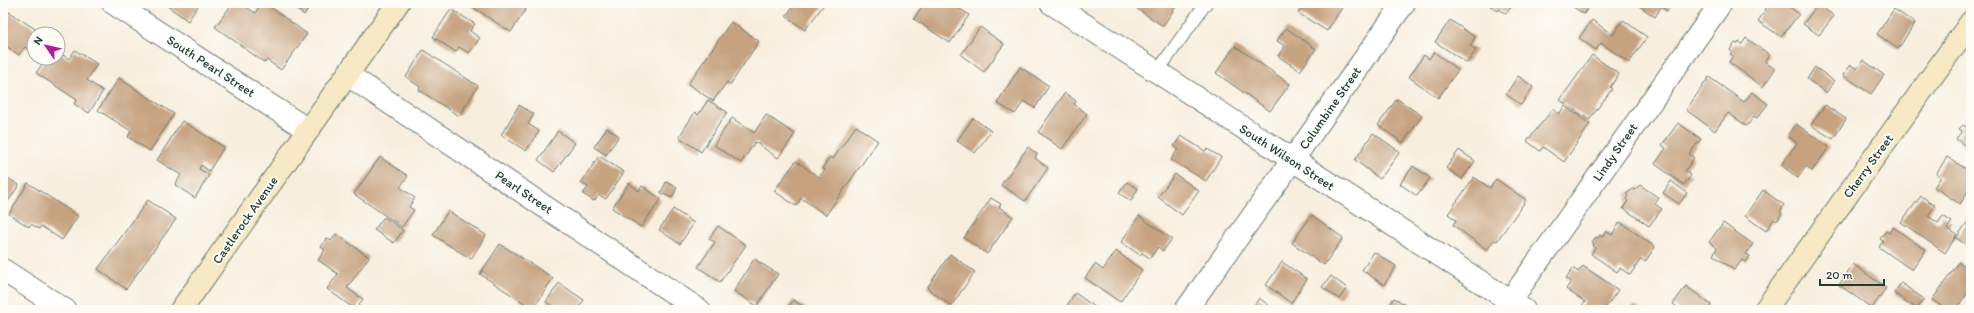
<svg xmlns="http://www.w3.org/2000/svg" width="1974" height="313" font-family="Itim,sans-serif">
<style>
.building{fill:#c6a27f}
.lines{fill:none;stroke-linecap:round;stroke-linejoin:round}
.lane-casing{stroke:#6b7b70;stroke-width:14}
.street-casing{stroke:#6b7b70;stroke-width:24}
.secondary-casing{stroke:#6b7b70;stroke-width:24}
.lane{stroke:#fff;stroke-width:12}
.street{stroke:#fff;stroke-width:22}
.secondary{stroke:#f6e9c3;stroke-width:22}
.labels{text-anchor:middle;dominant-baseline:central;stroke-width:4;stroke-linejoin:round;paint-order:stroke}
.street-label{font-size:13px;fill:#1f3d34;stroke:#fdfcf7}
</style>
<rect width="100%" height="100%" fill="#fdfcf7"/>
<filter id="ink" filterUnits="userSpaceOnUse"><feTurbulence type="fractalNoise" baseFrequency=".025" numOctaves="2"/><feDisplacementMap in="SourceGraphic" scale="8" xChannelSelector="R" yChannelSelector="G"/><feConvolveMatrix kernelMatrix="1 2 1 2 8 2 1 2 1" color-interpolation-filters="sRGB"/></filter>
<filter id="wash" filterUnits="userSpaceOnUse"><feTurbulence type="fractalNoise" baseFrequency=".012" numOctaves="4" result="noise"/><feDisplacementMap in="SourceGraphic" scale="16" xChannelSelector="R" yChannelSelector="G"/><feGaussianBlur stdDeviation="0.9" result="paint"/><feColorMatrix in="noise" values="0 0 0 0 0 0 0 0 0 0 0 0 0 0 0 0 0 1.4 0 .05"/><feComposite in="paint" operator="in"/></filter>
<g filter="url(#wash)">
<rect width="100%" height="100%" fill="#f8eede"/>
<g id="blocks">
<g class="building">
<polygon points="168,3 200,3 188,21 166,5"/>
<polygon points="233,3 241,3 255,13 262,3 265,3 307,34 281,70 267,60 265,63 215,27"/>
<polygon points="288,3 312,3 304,15"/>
<polygon points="466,3 524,3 528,6 511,32"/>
<polygon points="796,3 825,3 805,30 786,16"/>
<polygon points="924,3 951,3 969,15 950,43 914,19"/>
<polygon points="1135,3 1178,3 1163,26 1133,6"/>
<polygon points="1305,3 1345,3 1327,31 1298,13"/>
<polygon points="1486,3 1513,3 1506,14 1499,9 1498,11"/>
<polygon points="1567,3 1591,3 1584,14"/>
<polygon points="1635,3 1672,3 1667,11 1661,7 1655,17"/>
<polygon points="1766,3 1784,3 1799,14 1781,37 1758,21 1766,9 1764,7"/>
<polygon points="1818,4 1834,16 1819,35 1803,24"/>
<polygon points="3,8 43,34 34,34 34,53 25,47 19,55 3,44"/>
<polygon points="451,9 475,24 470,31 480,38 469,53 459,47 456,52 433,37"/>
<polygon points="1894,9 1915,23 1898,49 1877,34"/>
<polygon points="1450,20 1475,37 1470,46 1476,50 1467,63 1435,42"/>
<polygon points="1592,20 1613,35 1623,20 1647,37 1629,63 1601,43 1596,50 1579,38"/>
<polygon points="731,22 759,41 730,85 727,82 713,101 688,84"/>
<polygon points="980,27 1004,44 984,72 961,55"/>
<polygon points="1286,28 1316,49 1300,71 1278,56 1285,46 1277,41"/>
<polygon points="1746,38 1770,55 1765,62 1775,69 1763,87 1729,62 1733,56 1730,54 1732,52 1730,50 1735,43 1738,44 1739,42 1742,44"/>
<polygon points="1235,46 1290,84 1270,111 1216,73"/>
<polygon points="75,50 97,64 87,80 103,91 89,113 74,104 77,100 36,73 46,58 58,58 58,52 69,59"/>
<polygon points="423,50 478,86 459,116 419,90 420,87 406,77"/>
<polygon points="1434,52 1458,70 1438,98 1409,77 1424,55 1429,59"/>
<polygon points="1592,55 1619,74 1610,87 1612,89 1589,120 1560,100"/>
<polygon points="1863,60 1884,75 1871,94 1843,75 1851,65 1857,69"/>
<polygon points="1020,67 1049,86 1035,108 1024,101 1015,114 997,103"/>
<polygon points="1815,67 1834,81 1826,93 1807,79"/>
<polygon points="1518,76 1533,87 1521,105 1506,94"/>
<polygon points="1709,77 1744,102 1752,92 1768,104 1757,118 1754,116 1747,126 1728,113 1715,131 1686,110"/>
<polygon points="119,78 174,114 150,151 128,137 131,131 98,110"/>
<polygon points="1065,93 1076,101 1074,104 1087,114 1062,149 1038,132"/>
<polygon points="1397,99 1422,116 1403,143 1378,125"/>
<polygon points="708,100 727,112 701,152 679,137 695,112 698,115"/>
<polygon points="519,105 534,114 528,124 539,131 526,151 501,135"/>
<polygon points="1825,105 1846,119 1833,139 1811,125"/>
<polygon points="1565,106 1590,124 1564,162 1543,147 1540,151 1527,141 1553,109 1559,114"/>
<polygon points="766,115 795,134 778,158 755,142 741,163 714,145 732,118 754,133"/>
<polygon points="973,118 991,131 975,153 957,141"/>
<polygon points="1971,119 1971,150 1956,139 1962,131 1959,129 1963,125 1966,127"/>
<polygon points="182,121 224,147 209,171 201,165 199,169 209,175 195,198 175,185 181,175 157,160"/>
<polygon points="1678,123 1701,139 1689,154 1694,158 1685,171 1691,175 1684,185 1655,164 1666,148 1662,145"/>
<polygon points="1796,124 1829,147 1812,171 1806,166 1798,178 1781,165 1797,143 1788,136"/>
<polygon points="856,126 878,141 826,215 801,198 796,206 774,191 796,161 819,177 825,170 822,168 830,157 833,159"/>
<polygon points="607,128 619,136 606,155 594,147"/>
<polygon points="558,131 575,143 554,172 538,160"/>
<polygon points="1373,133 1400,152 1380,179 1355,160"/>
<polygon points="1181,136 1205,151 1207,149 1221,157 1206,181 1171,160 1178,149 1174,146"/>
<polygon points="1028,147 1037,154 1035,158 1048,168 1025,201 1001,185"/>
<polygon points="1459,150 1475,161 1462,179 1446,168"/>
<polygon points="599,156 624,172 606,199 599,195 594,201 583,194 588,187 581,183"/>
<polygon points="380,157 408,176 400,187 415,198 409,207 414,210 402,227 354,194"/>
<polygon points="1947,157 1971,172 1971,187 1960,204 1934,187 1941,177 1936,174"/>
<polygon points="1413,166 1430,178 1417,196 1400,184"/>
<polygon points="1175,174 1199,191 1182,215 1158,197"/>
<polygon points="3,175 19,185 3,209"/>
<polygon points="1474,177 1490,188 1496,179 1526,200 1497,241 1494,240 1487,250 1453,225 1456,220 1448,214"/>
<polygon points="1671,181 1687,193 1679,204 1663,193"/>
<polygon points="666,182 677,187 672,198 661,193"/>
<polygon points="1127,182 1138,189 1131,201 1119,193"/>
<polygon points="28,183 78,216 62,240 41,226 39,229 31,224 29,227 9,214"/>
<polygon points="629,183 639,191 642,186 661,199 641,227 612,208"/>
<polygon points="1640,185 1659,198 1655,204 1662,209 1649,226 1623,208 1628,201 1626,199 1628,196 1626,194 1633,189 1635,190"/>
<polygon points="1763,190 1784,205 1780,212 1782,213 1777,221 1774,219 1766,231 1745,216"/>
<polygon points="1921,196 1935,205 1928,216 1938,223 1943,216 1952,222 1947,228 1957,235 1945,253 1901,222"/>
<polygon points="991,198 1001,204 999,207 1013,217 987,254 964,238"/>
<polygon points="148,200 176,219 126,289 98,269"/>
<polygon points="673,209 694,223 680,244 659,230"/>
<polygon points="448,211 486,235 471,259 433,235"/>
<polygon points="1312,215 1343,238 1324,265 1292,243"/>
<polygon points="1139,216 1172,239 1163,251 1158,247 1150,258 1142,253 1140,255 1121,242"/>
<polygon points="384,217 403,230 394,243 374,230"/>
<polygon points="1971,217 1971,248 1956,238"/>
<polygon points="1620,222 1655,247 1645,262 1641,259 1630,275 1620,268 1617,272 1591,254 1595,248 1592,246 1594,244 1592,242 1596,237 1598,238 1600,235 1602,237 1606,231 1612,235"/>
<polygon points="1723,223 1753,244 1746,254 1750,256 1746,262 1742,260 1734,270 1713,255 1717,248 1709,242"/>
<polygon points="718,226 746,245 720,282 698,267 715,242 709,239"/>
<polygon points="1893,227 1926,250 1912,270 1879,247 1883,241 1880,239 1886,231 1889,233"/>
<polygon points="336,234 369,257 347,288 363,299 356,310 327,289 338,274 318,260 325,250 321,247 327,238 331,241"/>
<polygon points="500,244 553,278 533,309 480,274"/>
<polygon points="1116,251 1142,270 1120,302 1085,278 1095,264 1103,270"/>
<polygon points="1374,252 1396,266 1384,285 1362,270"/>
<polygon points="950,254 975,272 951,306 927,288"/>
<polygon points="754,259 778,274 757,306 734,291"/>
<polygon points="1282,262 1307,279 1291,303 1266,285"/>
<polygon points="1959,262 1971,271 1971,288 1956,310 1947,310 1932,300"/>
<polygon points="1853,264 1886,288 1872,308 1839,285"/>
<polygon points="1583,266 1618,290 1604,310 1585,310 1581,307 1585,302 1566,289 1571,282 1566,278 1573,268 1578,272"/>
<polygon points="1331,276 1347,288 1339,299 1322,287"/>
<polygon points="559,283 584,300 577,310 558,310 546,302"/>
<polygon points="1901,283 1924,299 1917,309 1894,293"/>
<polygon points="1686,286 1711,305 1707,310 1677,310 1678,308 1673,304"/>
<polygon points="1075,293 1099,310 1064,310"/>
<polygon points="1259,298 1275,310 1251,310"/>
<polygon points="1394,298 1413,310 1386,310"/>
<polygon points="793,300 809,310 786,310"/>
<polygon points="1634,305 1641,310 1631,310"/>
</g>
</g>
</g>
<g filter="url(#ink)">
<use href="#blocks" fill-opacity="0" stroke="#6b7b70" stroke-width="1"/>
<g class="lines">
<g class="lane-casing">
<polyline id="lane" points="1157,72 1206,3"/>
</g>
<g class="street-casing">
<g id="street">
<polyline points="113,3 308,130"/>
<polyline points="1051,3 1524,310"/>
<polyline points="348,75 699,310"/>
<polyline points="3,270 65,310"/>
<polyline points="1510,301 1721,3"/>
<polyline points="1186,310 1404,3"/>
</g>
</g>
<g class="secondary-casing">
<g id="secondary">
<polyline points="181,310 398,3"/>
<polyline points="1765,310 1971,22"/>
</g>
</g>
<use href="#lane" class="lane"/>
<use href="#street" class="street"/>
<use href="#secondary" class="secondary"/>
</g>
</g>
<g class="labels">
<g class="street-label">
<text transform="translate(211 66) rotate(33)">South Pearl Street</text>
<text transform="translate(1330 108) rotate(-55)">Columbine Street</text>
<text transform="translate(1615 152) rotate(-55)">Lindy Street</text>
<text transform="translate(1287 157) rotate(33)">South Wilson Street</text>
<text transform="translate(1868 166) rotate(-54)">Cherry Street</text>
<text transform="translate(524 192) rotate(34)">Pearl Street</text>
<text transform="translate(245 220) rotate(-55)">Castlerock Avenue</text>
</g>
</g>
<rect width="1974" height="313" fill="none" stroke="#fdfcf7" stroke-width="16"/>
<g transform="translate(46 46) rotate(304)"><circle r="19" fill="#fdfcf7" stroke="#a4b0a9"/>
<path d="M0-3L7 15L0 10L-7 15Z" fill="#b5179e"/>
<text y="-6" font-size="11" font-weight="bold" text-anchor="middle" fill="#1f3d34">N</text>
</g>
<path d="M1820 279v6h64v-6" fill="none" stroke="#1f3d34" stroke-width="2"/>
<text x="1826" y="279" font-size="12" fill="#1f3d34" stroke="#fdfcf7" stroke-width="3" paint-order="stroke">20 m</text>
</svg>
